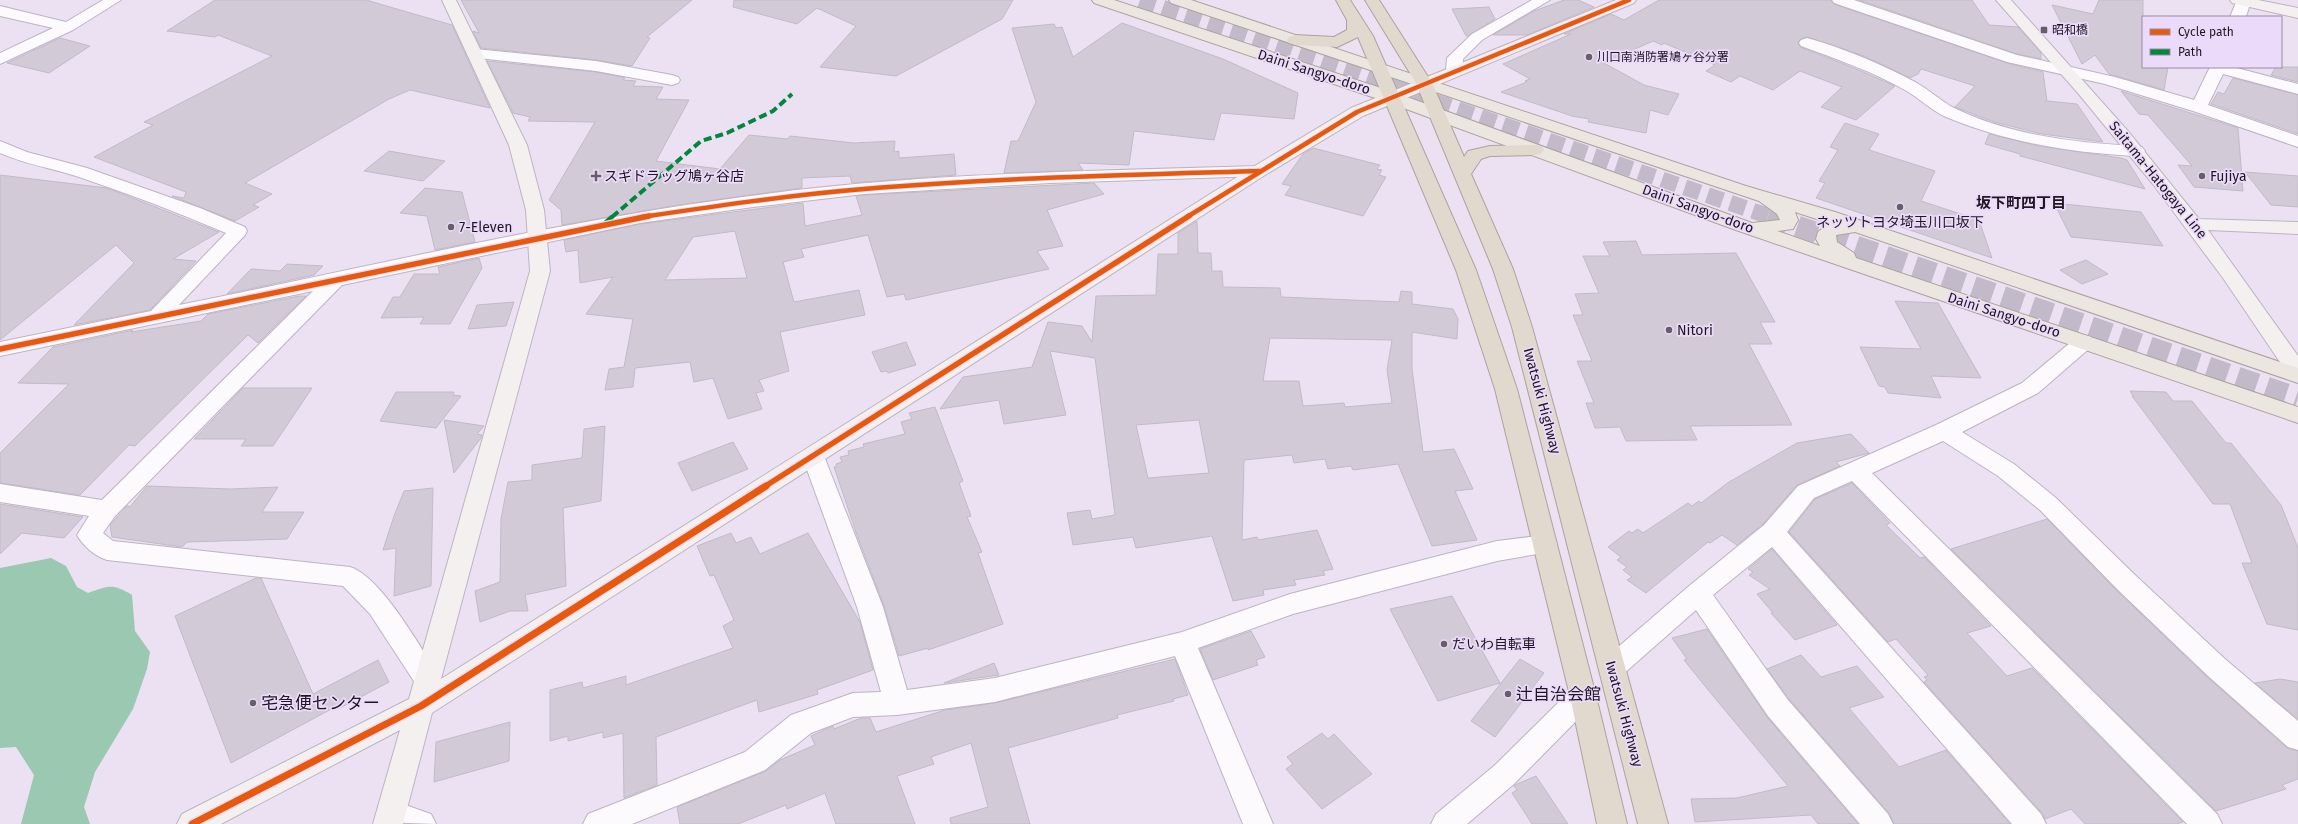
<svg xmlns="http://www.w3.org/2000/svg" width="2298" height="824" font-family="'Fira Sans','Noto Sans JP',sans-serif">
<style>
.forest{fill:#9bc8b0}
.building{fill:#d2cad7;stroke:#c2bac8;fill-rule:evenodd}
.lines{fill:none;stroke-linecap:round;stroke-linejoin:round}
.primary-tunnel-far1{stroke:#c2b9c9;stroke-width:16;stroke-dasharray:16 8;stroke-linecap:butt}
.primary-tunnel{stroke:#c2b9c9;stroke-width:21;stroke-dasharray:21 10;stroke-linecap:butt}
.street-casing{stroke:#bcb4c2;stroke-width:2}
.secondary-casing{stroke:#bcb4c2;stroke-width:2}
.primary-casing{stroke:#aea29e;stroke-width:2}
.highway-casing{stroke:#aea29e;stroke-width:2}
.street{fill:#fcfafd;fill-rule:evenodd}
.secondary{fill:#f4f0ef;fill-rule:evenodd}
.primary{fill:#ece6e1;fill-rule:evenodd}
.highway{fill:#e1d8ce;fill-rule:evenodd}
.quiet-far1{stroke:#00873e;stroke-width:4;stroke-dasharray:8 4;stroke-linecap:butt}
.quiet{stroke:#00873e;stroke-width:4.5;stroke-dasharray:10 4.5;stroke-linecap:butt}
.cycleway-far2-casing{stroke:#ecdafa;stroke-width:6}
.cycleway-far1-casing{stroke:#ecdafa;stroke-width:8}
.cycleway-casing{stroke:#ecdafa;stroke-width:10}
.cycleway-far2{stroke:#e8590c;stroke-width:4.5}
.cycleway-far1{stroke:#e8590c;stroke-width:5.5}
.cycleway{stroke:#e8590c;stroke-width:7}
.poi-dot{fill:#665e6b;stroke:#ecdafa;stroke-width:1.5}
.labels{text-anchor:middle;dominant-baseline:central;stroke-width:3.5;stroke-linejoin:round;paint-order:stroke}
.far-poi-label{font-size:12px;fill:#1e1722;stroke:#ecdafa;text-anchor:start}
.street-label{font-size:14px;fill:#1e1722;stroke:#ecdafa}
.poi-label{font-size:14px;fill:#1e1722;stroke:#ecdafa;text-anchor:start}
.neighbourhood-label{font-size:15px;font-weight:bold;fill:#1e1722;stroke:#ecdafa}
.near-poi-label{font-size:17px;fill:#1e1722;stroke:#ecdafa;text-anchor:start}
</style>
<rect width="100%" height="100%" fill="#ebe1f3"/>
<path class="forest" d="M 51,558 L 66,566 L 77,587 L 88,593 C 109,586 112,583 132,595 L 135,631 L 150,652 L 147,669 L 133,709 L 95,772 L 84,807 L 90,824 L 21,824 L 34,775 L 16,747 L 0,748 L 0,568 Z"/>
<g class="building">
<polygon points="215,0 366,0 452,25 490,108 410,90 389,99 245,183 272,194 253,205 259,207 235,221 172,196 184,198 186,192 94,157 153,125 144,122 272,56 218,35 215,37 167,31"/>
<polygon points="461,0 692,0 647,37 650,38 632,66 596,60 481,48 473,31 479,33"/>
<polygon points="734,0 1013,0 1002,19 896,76 820,67 856,26 817,8 797,24 733,7"/>
<polygon points="1564,0 1578,0 1594,7 1527,35 1493,35 1534,11"/>
<polygon points="1659,0 1831,0 1834,4 2007,63 2043,72 2047,101 2077,104 2103,142 2042,134 1994,122 1955,107 1975,86 1921,69 1918,74 1910,78 1864,56 1807,37 1801,39 1798,42 1800,47 1854,68 1895,86 1856,120 1821,107 1842,87 1800,71 1773,90 1740,76 1731,82 1706,71 1715,65 1664,43 1662,45 1653,41 1604,63 1644,85 1679,94 1668,115 1650,110 1646,133 1588,122 1589,119 1572,116 1501,92 1527,82 1525,81 1530,79 1503,64 1571,34 1564,34 1611,14 1624,20"/>
<polygon points="1859,0 1972,0 1989,25 2018,27 2041,53 2041,59 2017,54"/>
<polygon points="2099,0 2143,0 2143,67 2168,67 2164,90 2109,74 2095,55 2082,64 2052,5 2093,14"/>
<polygon points="1489,7 1495,19 1468,36 1466,36 1452,9"/>
<polygon points="1122,23 1223,59 1298,93 1294,119 1221,113 1214,140 1134,131 1129,165 1078,163 1083,170 1004,173 1011,141 1018,141 1036,102 1012,28 1054,24 1056,28 1062,27 1073,57"/>
<polygon points="60,38 90,46 49,73 7,63"/>
<polygon points="487,61 596,72 625,78 623,80 636,81 633,86 663,87 656,99 689,100 656,161 720,169 749,135 787,139 790,136 854,143 895,141 894,152 899,151 899,158 954,154 956,175 852,183 850,176 802,178 802,188 678,205 562,225 561,210 549,200 595,122 528,121 530,117 513,113"/>
<polygon points="2276,67 2298,67 2298,82 2271,75"/>
<polygon points="2233,78 2298,95 2298,134 2211,104 2218,92 2224,94"/>
<polygon points="2121,91 2238,128 2243,191 2194,187 2178,165 2192,166 2148,115 2139,114"/>
<polygon points="1845,123 1879,134 1869,150 1935,171 1921,201 1979,220 1992,258 1816,198 1825,183 1819,181 1838,150 1830,147"/>
<polygon points="1989,134 2039,146 2121,158 2127,160 2145,189 2020,156 2020,154 1985,144"/>
<polygon points="1313,148 1380,165 1377,169 1382,170 1379,175 1386,177 1363,216 1285,195 1291,186 1282,184 1303,154"/>
<polygon points="389,151 445,161 423,181 364,171"/>
<polygon points="2245,172 2298,176 2298,207 2271,205"/>
<polygon points="0,175 107,188 219,232 173,259 196,261 150,310 74,325 134,263 116,245 0,340"/>
<path d="M 1094,183 L 1104,194 L 1047,210 L 1063,246 L 1037,251 L 1049,269 L 906,300 L 904,294 L 887,297 L 868,235 L 801,249 L 804,257 L 783,262 L 794,302 L 859,290 L 865,315 L 780,332 L 789,371 L 759,380 L 764,391 L 756,393 L 762,409 L 728,419 L 713,378 L 694,382 L 690,362 L 635,368 L 633,387 L 605,390 L 609,369 L 624,367 L 633,319 L 586,314 L 613,277 L 580,283 L 578,250 L 566,252 L 564,240 L 640,224 L 803,203 L 805,226 L 862,215 L 856,196 L 864,195 ZM 735,231 L 747,278 L 665,280 L 693,237 Z"/>
<polygon points="425,188 462,192 475,242 435,250 427,216 400,213"/>
<polygon points="2054,203 2141,212 2163,246 2071,237"/>
<path d="M 1197,221 L 1198,253 L 1211,253 L 1212,271 L 1222,271 L 1223,287 L 1280,288 L 1281,297 L 1399,302 L 1401,291 L 1412,292 L 1412,304 L 1453,309 L 1458,319 L 1457,339 L 1412,332 L 1412,369 L 1423,452 L 1454,449 L 1473,489 L 1455,491 L 1477,540 L 1432,546 L 1398,464 L 1353,470 L 1351,466 L 1328,469 L 1325,459 L 1294,463 L 1292,455 L 1244,460 L 1242,540 L 1257,537 L 1258,540 L 1317,530 L 1333,569 L 1323,571 L 1325,575 L 1294,580 L 1296,585 L 1263,590 L 1264,595 L 1233,601 L 1212,536 L 1136,548 L 1133,537 L 1073,545 L 1067,513 L 1090,510 L 1092,519 L 1115,515 L 1095,358 L 1050,351 L 1066,415 L 1004,424 L 999,400 L 940,409 L 963,377 L 1032,367 L 1048,322 L 1082,326 L 1092,342 L 1096,296 L 1156,295 L 1158,254 L 1178,254 L 1178,233 ZM 1270,338 L 1392,340 L 1387,370 L 1392,403 L 1345,407 L 1344,403 L 1303,406 L 1299,381 L 1263,381 ZM 1199,420 L 1209,473 L 1148,478 L 1136,425 Z"/>
<polygon points="1636,241 1642,255 1736,253 1775,322 1760,322 1772,344 1749,344 1792,425 1690,426 1697,440 1626,441 1620,427 1595,428 1586,403 1594,403 1577,361 1592,361 1573,315 1583,315 1575,294 1599,293 1583,256 1610,256 1603,242"/>
<polygon points="479,258 482,268 450,324 420,324 424,317 381,318 393,297 400,297 414,274 440,274 438,267"/>
<polygon points="2086,260 2108,274 2082,284 2060,270"/>
<polygon points="287,264 323,266 314,275 227,294 251,269 280,271"/>
<polygon points="299,296 306,296 258,343 248,335 135,446 129,445 80,495 0,483 0,453 69,384 18,383 53,347 133,330 131,332 201,321 208,314"/>
<polygon points="1895,301 1938,303 1981,378 1931,376 1941,398 1888,393 1885,387 1879,386 1860,347 1921,349"/>
<polygon points="514,302 506,326 468,329 477,305"/>
<polygon points="906,342 916,365 888,373 887,371 881,372 872,352"/>
<polygon points="243,388 312,388 273,446 241,446 246,439 194,439"/>
<polygon points="2130,391 2166,392 2173,401 2192,401 2226,443 2231,443 2281,505 2298,548 2298,630 2267,624 2242,563 2252,563 2230,504 2213,504 2132,396 2134,397"/>
<polygon points="396,392 454,392 453,395 461,396 436,428 380,421"/>
<polygon points="935,407 963,481 959,483 971,516 967,517 982,552 978,553 1003,624 928,650 928,648 899,656 884,606 857,535 834,467 836,467 836,464 842,462 840,457 849,455 848,451 864,447 863,444 905,434 901,422 912,419 909,413"/>
<polygon points="444,420 484,426 477,434 482,435 481,438 454,473"/>
<polygon points="605,426 601,501 563,508 566,586 525,595 528,611 510,611 480,622 475,591 500,582 501,519 508,482 532,480 532,465 582,458 584,429"/>
<polygon points="1851,434 1869,453 1836,462 1840,466 1797,485 1763,524 1737,545 1722,535 1710,543 1708,542 1646,593 1627,580 1632,577 1623,570 1627,567 1617,560 1621,557 1608,547 1629,531 1632,533 1638,529 1643,533 1688,503 1692,506 1699,501 1701,503 1729,482 1797,443"/>
<polygon points="733,442 748,469 692,491 678,463"/>
<polygon points="1852,483 1890,523 1886,525 1920,558 1924,557 1991,626 1967,633 2007,676 2032,668 2183,822 2176,824 2085,824 2071,809 2045,819 2042,813 1924,682 1927,680 1924,677 1928,675 1896,639 1888,642 1789,532 1815,499"/>
<polygon points="147,486 230,489 278,487 262,512 304,512 287,539 187,542 182,547 112,537 110,525 127,506 130,507"/>
<polygon points="433,488 431,586 394,596 396,548 383,550 394,516 404,491"/>
<polygon points="0,504 83,517 64,538 22,533 0,554"/>
<polygon points="2047,519 2116,590 2206,676 2287,748 2298,751 2298,779 2282,785 2286,789 2216,811 1951,549"/>
<polygon points="731,533 736,543 751,537 760,554 808,533 860,622 873,670 817,690 818,694 759,712 757,700 656,737 657,785 624,798 623,733 603,738 603,732 568,741 568,736 550,741 550,690 582,682 583,688 626,676 626,685 733,648 723,626 734,620 714,575 710,576 697,546"/>
<polygon points="1772,549 1837,625 1795,640 1771,613 1773,613 1757,594 1770,589 1749,575 1753,572 1748,569"/>
<polygon points="256,578 261,578 313,694 378,660 389,682 338,709 337,706 231,763 175,616"/>
<polygon points="1452,596 1500,683 1438,701 1390,609"/>
<polygon points="1707,629 1767,717 1858,824 1818,824 1811,815 1695,822 1691,799 1737,798 1788,786 1709,691 1684,660 1687,659 1672,638"/>
<polygon points="1251,631 1265,657 1256,660 1258,665 1213,680 1200,649"/>
<polygon points="1801,655 1821,677 1857,666 1884,697 1849,708 1899,767 1946,750 2010,824 1894,824 1889,813 1789,699 1767,669"/>
<polygon points="1175,659 1188,695 1173,699 1174,701 1117,715 1118,718 1008,748 1030,824 951,824 950,818 988,807 971,743 931,757 934,764 897,776 915,824 836,824 825,793 787,809 786,805 738,824 680,824 677,807 766,771 780,760 815,745 811,736 833,726 834,729 861,718 870,718 876,732 945,710 995,703"/>
<polygon points="1520,659 1544,673 1495,737 1471,721"/>
<polygon points="994,663 999,675 944,683"/>
<polygon points="2280,679 2298,682 2298,719 2255,683"/>
<polygon points="510,722 509,761 434,782 436,742"/>
<polygon points="1322,733 1328,739 1334,734 1372,774 1322,809 1286,769 1293,764 1287,757"/>
<polygon points="1536,776 1568,824 1532,824 1512,793 1517,790 1514,786 1517,784"/>
</g>
<g class="lines">
<polyline class="primary-tunnel-far1" points="1140,0 1771,217"/>
<polyline class="primary-tunnel" points="1768,216 2298,398"/>
<g class="street-casing">
<g id="street">
<polygon points="103,0 121,0 73,30 0,64 0,53 53,28 0,16 0,6 66,22"/>
<polygon points="1532,0 1550,0 1482,40 1463,59 1462,71 1460,74 1448,74 1446,71 1447,58 1472,34"/>
<polygon points="1832,0 1854,0 2017,55 2115,77 2194,100 2210,67 2233,67 2298,84 2298,94 2223,74 2208,105 2298,136 2298,147 2193,111 2105,84 2007,62 1834,3"/>
<polygon points="2237,0 2251,0 2246,17 2230,17"/>
<path d="M 1807,38 C 1844,48 1883,65 1917,83 C 1929,90 1940,100 1952,107 C 2008,135 2075,143 2136,146 L 2142,147 L 2145,151 L 2142,155 L 2136,156 C 2071,153 2006,142 1946,117 C 1931,110 1919,98 1905,90 C 1873,72 1837,59 1801,46 L 1799,43 L 1801,40 Z"/>
<polygon points="475,49 596,61 672,75 678,77 680,80 678,83 672,85 596,71 469,57 467,54 469,51"/>
<path d="M 0,141 L 27,152 L 87,168 L 200,208 L 245,227 L 247,231 L 245,235 L 179,305 C 369,267 558,221 750,196 C 918,173 1089,171 1259,166 L 1265,167 L 1268,171 L 1265,175 L 1259,176 L 1049,183 L 864,194 L 753,207 L 640,223 L 342,285 L 115,516 L 103,533 L 113,541 L 350,567 C 381,577 419,645 437,673 L 441,681 L 437,689 L 428,692 L 419,689 L 370,614 L 343,586 L 107,560 C 95,556 83,546 77,535 L 89,516 L 0,502 L 0,484 L 102,500 L 313,291 L 0,356 L 0,342 L 151,311 L 226,233 C 177,212 127,193 76,176 C 51,168 24,164 0,153 Z"/>
<polygon points="2084,335 2091,337 2094,342 2091,347 2038,393 1962,432 2014,464 2056,498 2135,575 2225,659 2298,721 2298,750 2288,747 2207,675 2117,589 2040,510 1998,476 1943,441 1872,473 2217,814 2222,824 2187,824 1852,481 1814,498 1787,532 2041,814 2046,824 2012,824 1772,547 1713,595 1788,700 1888,814 1893,824 1860,824 1768,716 1696,610 1621,676 1612,679 1603,676 1599,668 1603,660 1689,586 1764,525 1798,486 1936,425 2022,383 2077,337"/>
<polygon points="813,448 821,450 824,456 883,607 907,690 995,678 1182,632 1290,594 1497,541 1545,535 1554,537 1557,544 1554,551 1497,561 1293,614 1198,648 1273,824 1243,824 1175,656 995,702 897,715 853,717 811,733 765,770 632,824 583,824 588,814 745,752 791,715 853,693 881,692 857,607 802,456 805,450"/>
<polygon points="1583,684 1593,688 1596,696 1593,704 1514,784 1467,824 1431,824 1436,814 1494,766 1573,688"/>
<polygon points="391,800 431,814 436,824 381,822 377,813 381,804"/>
</g>
</g>
<g class="secondary-casing">
<g id="secondary">
<polygon points="442,0 456,0 527,145 544,210 550,271 441,679 1253,167 1351,108 1616,0 1636,0 1634,3 1363,116 1265,175 432,713 403,824 373,824 400,730 221,824 177,824 182,814 409,699 530,271 526,210 509,145"/>
<polygon points="1996,0 2011,0 2127,130 2199,219 2298,222 2298,234 2208,230 2298,356 2298,379 2290,377 2223,278 2152,183 2077,92"/>
<polygon points="2230,0 2258,0 2298,8 2298,18 2232,3"/>
</g>
</g>
<g class="primary-casing">
<path id="primary" d="M 1092,0 L 1114,0 L 1399,94 L 1752,223 L 1780,220 L 1777,214 L 1759,201 L 1171,3 L 1169,0 L 1191,0 L 1746,186 L 1835,212 L 2298,368 L 2298,383 L 1855,232 L 1836,235 L 1837,242 L 1854,253 L 1856,258 L 2298,407 L 2298,423 L 1733,229 L 1387,102 L 1094,3 ZM 1795,212 L 1829,223 L 1818,232 L 1816,239 L 1820,246 L 1777,231 L 1793,229 L 1798,220 Z"/>
</g>
<g class="highway-casing">
<g id="highway">
<polygon points="1336,0 1350,0 1373,36 1476,270 1517,389 1596,696 1627,824 1597,824 1570,696 1495,389 1456,270 1358,37 1337,47 1295,45 1289,43 1287,40 1289,37 1295,35 1334,37 1347,30 1347,20"/>
<polygon points="1365,0 1379,0 1432,83 1464,157 1468,151 1490,146 1535,145 1541,146 1544,150 1541,154 1535,155 1490,156 1481,159 1471,174 1513,269 1532,327 1668,824 1638,824 1512,327 1493,269 1416,83"/>
</g>
</g>
<use href="#street" class="street"/>
<use href="#secondary" class="secondary"/>
<use href="#primary" class="primary"/>
<use href="#highway" class="highway"/>
<polyline class="quiet-far1" points="612,217 701,141 727,133 773,111 792,94"/>
<polyline class="quiet" points="605,223 613,216"/>
<g class="cycleway-far2-casing">
<g id="cycleway-far2">
<path d="M 642,217 C 716,206 790,195 864,189 C 995,178 1127,175 1259,171"/>
<polyline points="1187,217 1357,112 1629,0"/>
</g>
</g>
<g class="cycleway-far1-casing">
<g id="cycleway-far1">
<polyline points="0,349 649,216"/>
<polyline points="764,487 1189,216"/>
</g>
</g>
<g class="cycleway-casing">
<polyline id="cycleway" points="192,824 421,706 766,486"/>
</g>
<use href="#cycleway-far2" class="cycleway-far2"/>
<use href="#cycleway-far1" class="cycleway-far1"/>
<use href="#cycleway" class="cycleway"/>
</g>
<g class="poi-dot">
<rect x="2040" y="26" width="8" height="8" rx="2"/>
<circle cx="1589" cy="57" r="4"/>
<path d="M594 170h4v4h4v4h-4v4h-4v-4h-4v-4h4z"/>
<circle cx="2202" cy="176" r="4"/>
<circle cx="1900" cy="207" r="4"/>
<circle cx="451" cy="227" r="4"/>
<circle cx="1669" cy="330" r="4"/>
<circle cx="1444" cy="644" r="4"/>
<circle cx="1508" cy="694" r="4"/>
<circle cx="253" cy="703" r="4"/>
</g>
<g class="labels">
<g class="far-poi-label">
<text x="2052" y="30">昭和橋</text>
<text x="1597" y="57">川口南消防署鳩ヶ谷分署</text>
</g>
<g class="street-label">
<text transform="translate(1314 72) rotate(18)">Daini Sangyo-doro</text>
<text transform="translate(2158 180) rotate(51)">Saitama-Hatogaya Line</text>
<text transform="translate(1698 209) rotate(20)">Daini Sangyo-doro</text>
<text transform="translate(2004 315) rotate(18)">Daini Sangyo-doro</text>
<text transform="translate(1542 401) rotate(75)">Iwatsuki Highway</text>
<text transform="translate(1624 714) rotate(75)">Iwatsuki Highway</text>
</g>
<g class="poi-label">
<text x="604" y="176">スギドラッグ鳩ヶ谷店</text>
<text x="2210" y="176">Fujiya</text>
<text x="1900" y="222" text-anchor="middle">ネッツトヨタ埼玉川口坂下</text>
<text x="459" y="227">7-Eleven</text>
<text x="1677" y="330">Nitori</text>
<text x="1452" y="644">だいわ自転車</text>
</g>
<g class="neighbourhood-label">
<text x="2021" y="203">坂下町四丁目</text>
</g>
<g class="near-poi-label">
<text x="1516" y="694">辻自治会館</text>
<text x="261" y="703">宅急便センター</text>
</g>
</g>
<rect x="2142" y="16" width="140" height="52" fill="#ecdafa" stroke="#9a8ca4"/>
<rect x="2150" y="29" width="20" height="6" fill="#e8590c" stroke="#9a8ca4"/>
<text x="2178" y="36" font-size="12" fill="#1e1722">Cycle path</text>
<rect x="2150" y="49" width="20" height="6" fill="#00873e" stroke="#9a8ca4"/>
<text x="2178" y="56" font-size="12" fill="#1e1722">Path</text>
</svg>
